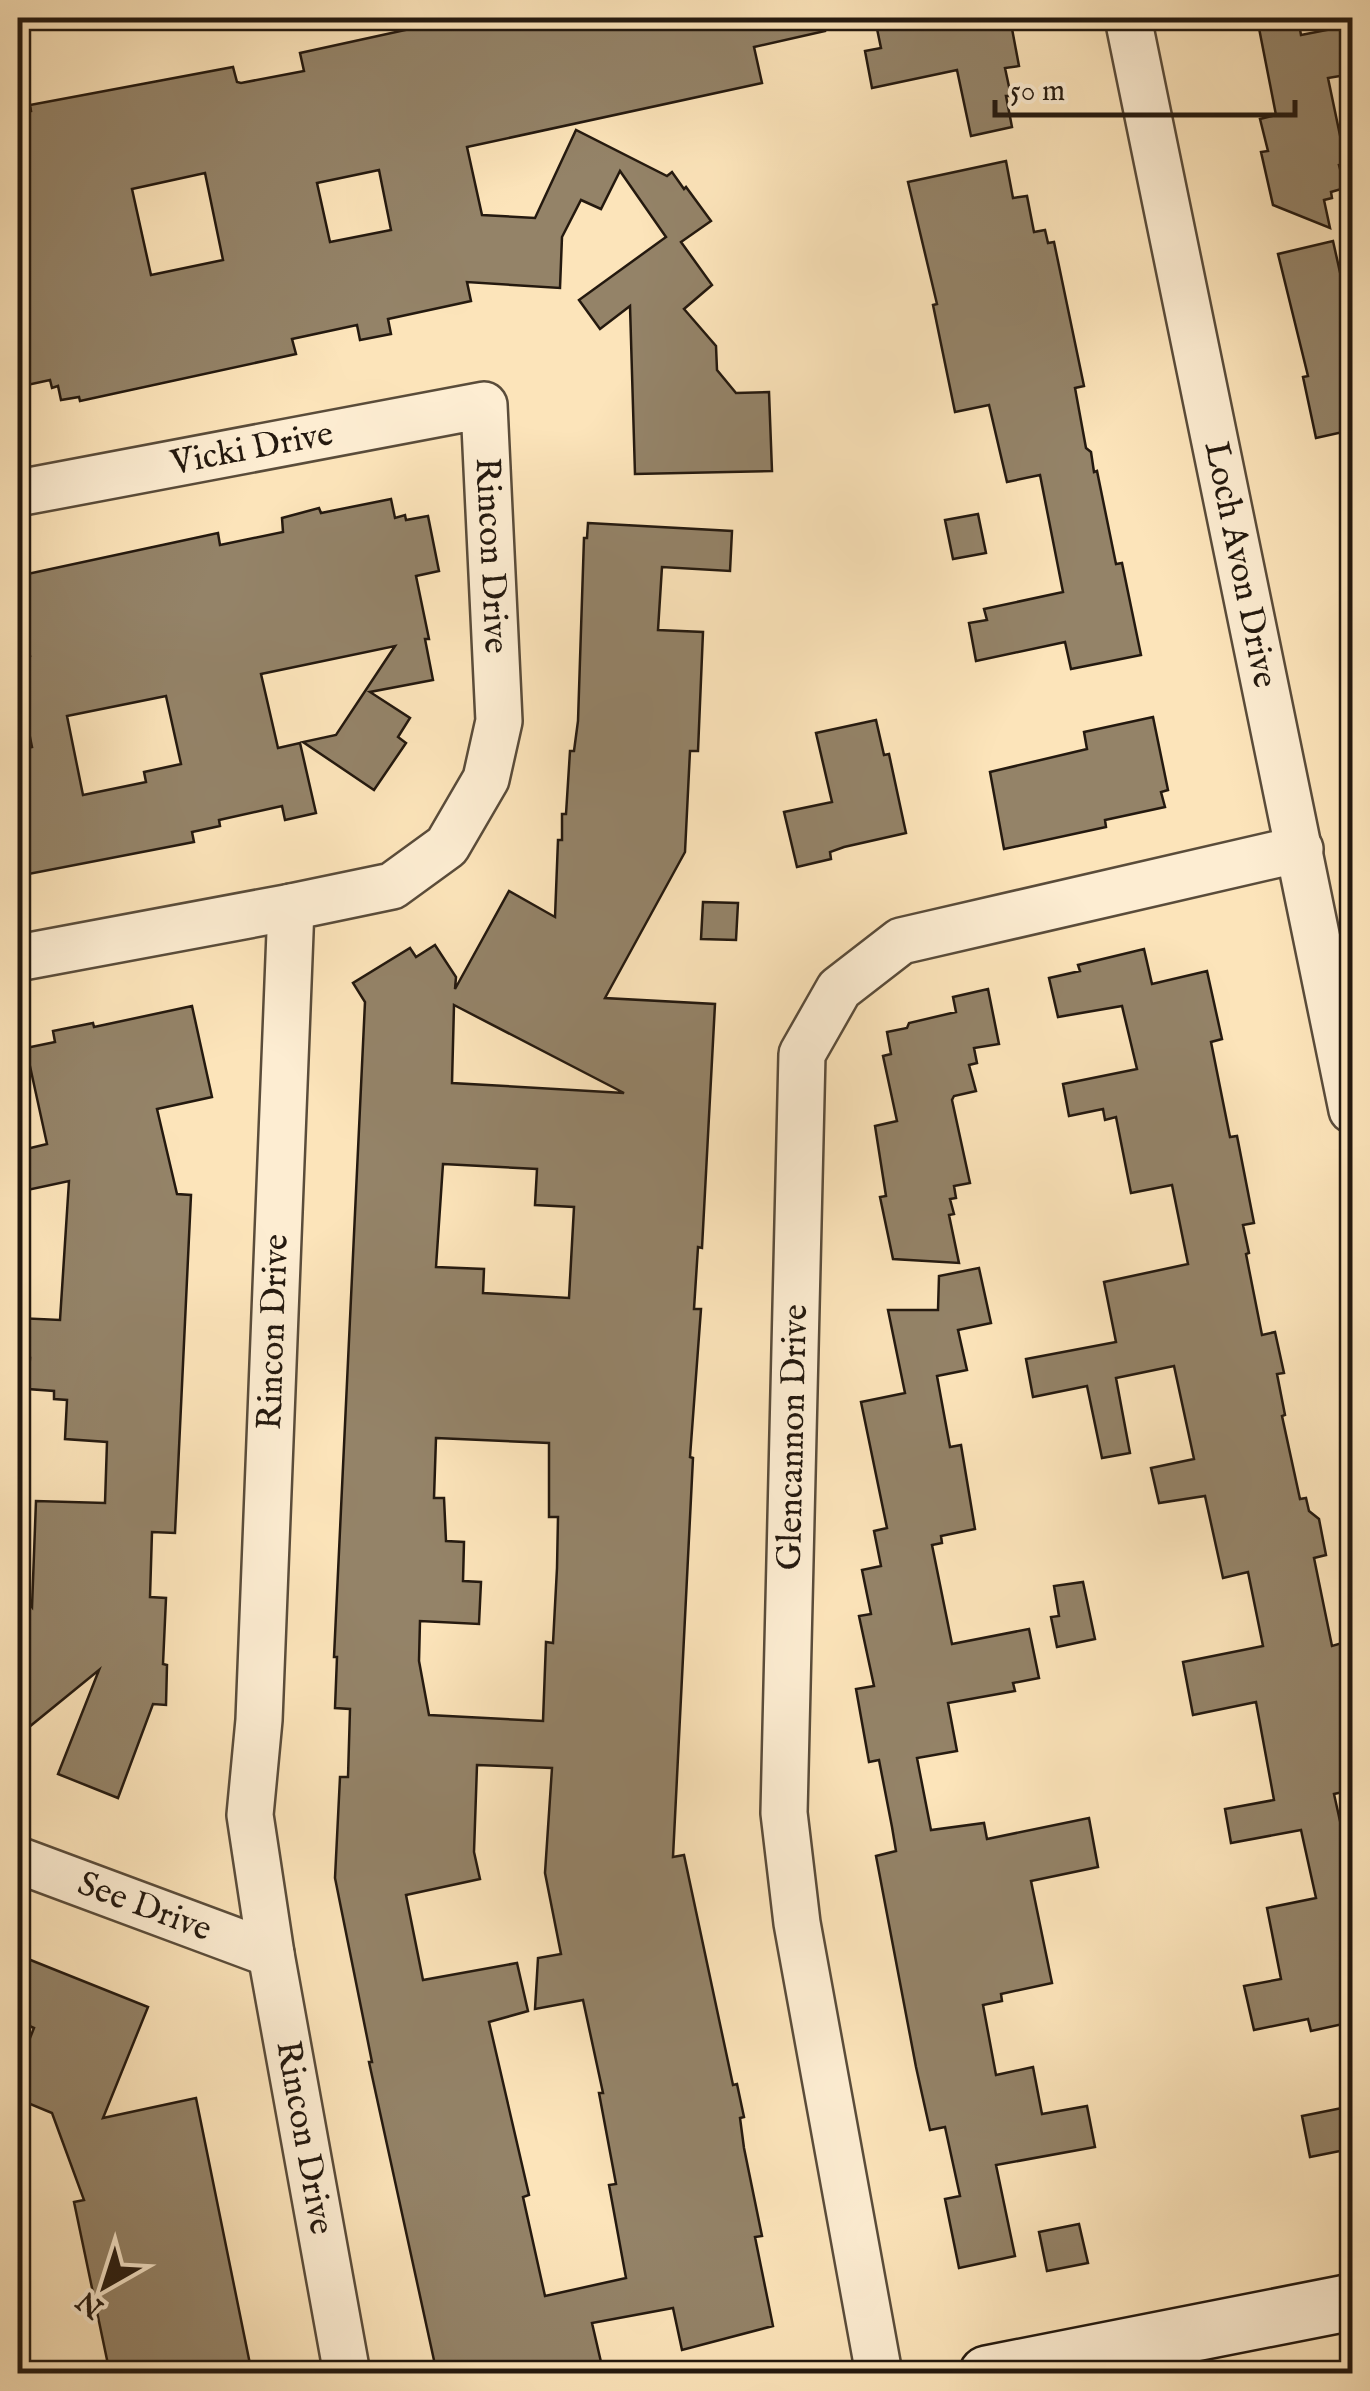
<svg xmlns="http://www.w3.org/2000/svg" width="1370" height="2391" font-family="'IM FELL English',serif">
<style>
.building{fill:#948368;stroke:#24190f;stroke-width:2.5;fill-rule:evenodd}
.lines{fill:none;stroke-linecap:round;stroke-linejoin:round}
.street-casing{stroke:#5a4c3a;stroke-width:50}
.secondary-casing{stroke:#24190f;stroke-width:60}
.street{stroke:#fdedd2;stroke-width:45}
.secondary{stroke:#fdedd2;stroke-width:55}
.labels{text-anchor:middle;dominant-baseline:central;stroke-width:8;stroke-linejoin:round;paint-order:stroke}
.street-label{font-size:35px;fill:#24190f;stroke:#fdedd2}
</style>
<rect width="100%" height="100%" fill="#fce4ba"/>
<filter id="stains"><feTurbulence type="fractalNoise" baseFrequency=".002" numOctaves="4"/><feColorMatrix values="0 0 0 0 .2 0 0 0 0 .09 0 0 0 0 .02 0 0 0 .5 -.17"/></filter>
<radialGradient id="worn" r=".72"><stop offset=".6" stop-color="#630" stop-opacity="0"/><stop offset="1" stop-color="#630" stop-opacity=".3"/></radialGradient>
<g class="building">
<path d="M 460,18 L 824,18 L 825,31 L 754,47 L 762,83 L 467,147 L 482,215 L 535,218 L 576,130 L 667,176 L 672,172 L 684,189 L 686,187 L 711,221 L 681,242 L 712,285 L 684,309 L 716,346 L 717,370 L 736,393 L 769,392 L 772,471 L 635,474 L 630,306 L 600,329 L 579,300 L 666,237 L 620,171 L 601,209 L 581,200 L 562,237 L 560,288 L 467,282 L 471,301 L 388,319 L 391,334 L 360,340 L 357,325 L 292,339 L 296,354 L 80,401 L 79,397 L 61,400 L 58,386 L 52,388 L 50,380 L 18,387 L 18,114 L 31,111 L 30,105 L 233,67 L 237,82 L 241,83 L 304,71 L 300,53 ZM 379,170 L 391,230 L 330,242 L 317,183 ZM 205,173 L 223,260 L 151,275 L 132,189 Z"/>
<polygon points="906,18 1010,18 1019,66 1005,68 1011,96 1006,96 1012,127 971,136 957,70 872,88 865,51 881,48 876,24"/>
<polygon points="1257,18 1298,18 1301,35 1352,25 1352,74 1328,78 1346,164 1339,165 1345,188 1331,192 1332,198 1324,200 1330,228 1273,205 1261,152 1268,151 1260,119 1276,115"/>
<polygon points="1006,161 1013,198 1027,196 1034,232 1045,230 1048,243 1054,242 1084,386 1075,388 1086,448 1091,452 1094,472 1097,471 1116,564 1122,563 1141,655 1071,669 1065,642 976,661 969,623 987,620 984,609 1063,592 1040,475 1007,482 989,405 955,412 933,305 937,304 908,182"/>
<polygon points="1333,241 1352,326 1352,430 1316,438 1303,377 1308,376 1278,254"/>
<path d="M 391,499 L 395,518 L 405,515 L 406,520 L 428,516 L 439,571 L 416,576 L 429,639 L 425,639 L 433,680 L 370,692 L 410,718 L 398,737 L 406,743 L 374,790 L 303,742 L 336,735 L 395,646 L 261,674 L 278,748 L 300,743 L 316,813 L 285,820 L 282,806 L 219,820 L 220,826 L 192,832 L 194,842 L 18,876 L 18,750 L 32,747 L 18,678 L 18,658 L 30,656 L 18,593 L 18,576 L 218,533 L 220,545 L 283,532 L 282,518 L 319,508 L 321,513 ZM 166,696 L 181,764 L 144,772 L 146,782 L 83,795 L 67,716 Z"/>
<polygon points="978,514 986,553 953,559 945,520"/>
<path d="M 588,523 L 732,531 L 730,571 L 662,567 L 658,630 L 703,632 L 698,751 L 690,751 L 685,852 L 605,998 L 715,1004 L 702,1248 L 698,1247 L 694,1309 L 701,1309 L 690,1457 L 693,1458 L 673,1857 L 684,1855 L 733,2085 L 737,2084 L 744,2117 L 740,2118 L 744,2148 L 762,2236 L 755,2237 L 773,2326 L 682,2350 L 673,2308 L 592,2323 L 601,2362 L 549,2374 L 437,2374 L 369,2062 L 372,2062 L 335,1878 L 340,1777 L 348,1777 L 350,1709 L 335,1708 L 337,1657 L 334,1657 L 365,1002 L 353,983 L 410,948 L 416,957 L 435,945 L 456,977 L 455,989 L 509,891 L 555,917 L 558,840 L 562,840 L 562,814 L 566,814 L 570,751 L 574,751 L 578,721 L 584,538 L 587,538 ZM 454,1005 L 624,1093 L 452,1083 ZM 443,1164 L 537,1169 L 535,1205 L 574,1207 L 569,1298 L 483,1293 L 484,1269 L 436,1267 ZM 436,1438 L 549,1443 L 549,1517 L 558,1517 L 557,1568 L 553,1643 L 546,1642 L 543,1721 L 429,1715 L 419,1661 L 420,1621 L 479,1624 L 481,1582 L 463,1581 L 464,1542 L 446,1541 L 444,1498 L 434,1498 ZM 477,1765 L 552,1768 L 545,1873 L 561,1954 L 538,1958 L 535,2009 L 583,2000 L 603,2093 L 599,2093 L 616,2184 L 609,2185 L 626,2278 L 545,2296 L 523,2197 L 529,2195 L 489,2022 L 528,2011 L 517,1963 L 423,1980 L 406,1895 L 480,1879 L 474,1852 Z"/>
<polygon points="1153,717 1168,790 1161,792 1165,807 1105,820 1106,827 1004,849 990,772 1087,749 1084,732"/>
<polygon points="876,720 884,755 889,754 906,833 844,847 830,852 831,859 797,867 784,812 832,802 816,733"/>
<polygon points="703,902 738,903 736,940 701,939"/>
<polygon points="1144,949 1152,984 1207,971 1222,1039 1211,1042 1230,1137 1237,1136 1254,1223 1243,1225 1249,1253 1246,1254 1262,1335 1275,1332 1284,1373 1277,1374 1285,1415 1282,1416 1300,1499 1306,1498 1309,1511 1319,1519 1326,1555 1314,1558 1332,1646 1342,1643 1352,1701 1352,1790 1334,1794 1352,1875 1352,2022 1311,2031 1308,2019 1254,2030 1244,1986 1281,1979 1267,1908 1316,1898 1301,1830 1231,1843 1225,1809 1274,1800 1256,1702 1193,1715 1183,1662 1263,1646 1248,1572 1223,1578 1205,1496 1159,1503 1151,1468 1194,1459 1174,1366 1116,1378 1130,1453 1102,1458 1087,1386 1033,1397 1026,1359 1116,1342 1104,1282 1188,1264 1172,1185 1131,1193 1116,1117 1105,1120 1103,1109 1069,1116 1063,1084 1137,1069 1122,1006 1058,1017 1049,978 1080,971 1078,965"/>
<polygon points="988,989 999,1044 974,1048 977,1063 969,1065 976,1091 954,1096 952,1100 970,1183 954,1186 956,1198 950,1199 954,1214 949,1215 959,1263 893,1259 880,1197 886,1196 875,1126 897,1121 883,1056 891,1054 887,1032 907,1028 909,1023 956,1012 953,997"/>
<polygon points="192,1006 212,1097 157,1109 177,1194 191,1195 175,1533 152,1532 150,1597 166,1598 163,1664 167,1665 166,1705 153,1704 118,1798 58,1774 99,1670 18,1736 18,1589 32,1607 36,1501 105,1503 107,1442 65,1439 67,1400 54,1399 54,1391 28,1389 30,1358 18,1358 18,1318 60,1320 69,1181 18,1192 18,1151 47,1144 26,1048 55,1042 53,1031 93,1023 94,1027"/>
<polygon points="979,1268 991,1323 958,1330 967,1370 937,1376 950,1447 961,1445 975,1529 941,1536 942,1543 932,1545 952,1644 1029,1629 1039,1678 1013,1683 1015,1691 948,1703 957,1751 917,1758 931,1830 984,1823 987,1839 1089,1818 1098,1867 1031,1881 1052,1983 1001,1994 1002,2001 983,2005 996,2075 1033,2067 1042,2114 1087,2106 1095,2147 996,2165 1015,2256 959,2268 945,2199 960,2196 945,2127 930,2130 916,2067 876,1856 896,1851 892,1827 879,1760 869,1762 856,1689 874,1686 859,1616 871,1614 862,1570 881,1566 874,1531 887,1528 861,1402 905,1393 888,1310 938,1310 939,1276"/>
<polygon points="1083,1582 1095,1639 1057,1647 1051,1617 1059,1616 1054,1586"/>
<polygon points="18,1955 148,2007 103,2118 196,2098 252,2374 110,2374 74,2202 84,2200 52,2113 18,2099 18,2068 34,2028 18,2021"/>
<polygon points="1342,2108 1350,2149 1310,2157 1302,2116"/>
<polygon points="1079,2224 1088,2263 1047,2271 1039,2232"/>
</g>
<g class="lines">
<g class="street-casing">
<g id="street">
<path id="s1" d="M 1128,18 L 1352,1110"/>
<path id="s2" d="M 18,493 L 484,405 L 499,721 L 486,779 L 447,846 L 392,886 L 291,907 L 259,1720 L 250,1815 L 271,1954 L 347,2374"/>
<polyline points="18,958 291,907"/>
<path id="s3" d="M 18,1860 L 271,1954"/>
<path id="s4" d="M 879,2374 L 797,1923 L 784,1813 L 802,1054 L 839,989 L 901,941 L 1300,849"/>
</g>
</g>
<g class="secondary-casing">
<polyline id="secondary" points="987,2374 1352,2302"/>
</g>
<use href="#street" class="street"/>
<use href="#secondary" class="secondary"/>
</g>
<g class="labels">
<g class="street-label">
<text stroke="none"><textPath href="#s2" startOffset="238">Vicki Drive</textPath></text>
<text stroke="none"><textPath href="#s2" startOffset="625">Rincon Drive</textPath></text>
<text stroke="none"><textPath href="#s1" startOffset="558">Loch Avon Drive</textPath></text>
<text transform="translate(274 1332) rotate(-88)">Rincon Drive</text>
<text stroke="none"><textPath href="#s4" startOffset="945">Glencannon Drive</textPath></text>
<text stroke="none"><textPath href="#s3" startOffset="135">See Drive</textPath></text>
<text stroke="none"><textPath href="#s2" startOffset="2335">Rincon Drive</textPath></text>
</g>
</g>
<rect width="1370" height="2391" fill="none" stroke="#fce4ba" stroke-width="60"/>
<rect x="20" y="20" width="1330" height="2351" fill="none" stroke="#24190f" stroke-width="5"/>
<rect x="30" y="30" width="1310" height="2331" fill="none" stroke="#24190f" stroke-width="2.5"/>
<g transform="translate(105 2286) rotate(219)" stroke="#fdedd2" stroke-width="8" paint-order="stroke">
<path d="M0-8L18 38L0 25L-18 38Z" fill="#24190f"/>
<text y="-15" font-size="28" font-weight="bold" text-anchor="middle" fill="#24190f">N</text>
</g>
<path d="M995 100v15h300v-15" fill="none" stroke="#24190f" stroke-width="5"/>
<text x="1010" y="100" font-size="30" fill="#24190f" stroke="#fdedd2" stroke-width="8" paint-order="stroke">50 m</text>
<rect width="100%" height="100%" filter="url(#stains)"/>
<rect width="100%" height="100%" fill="url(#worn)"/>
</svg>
